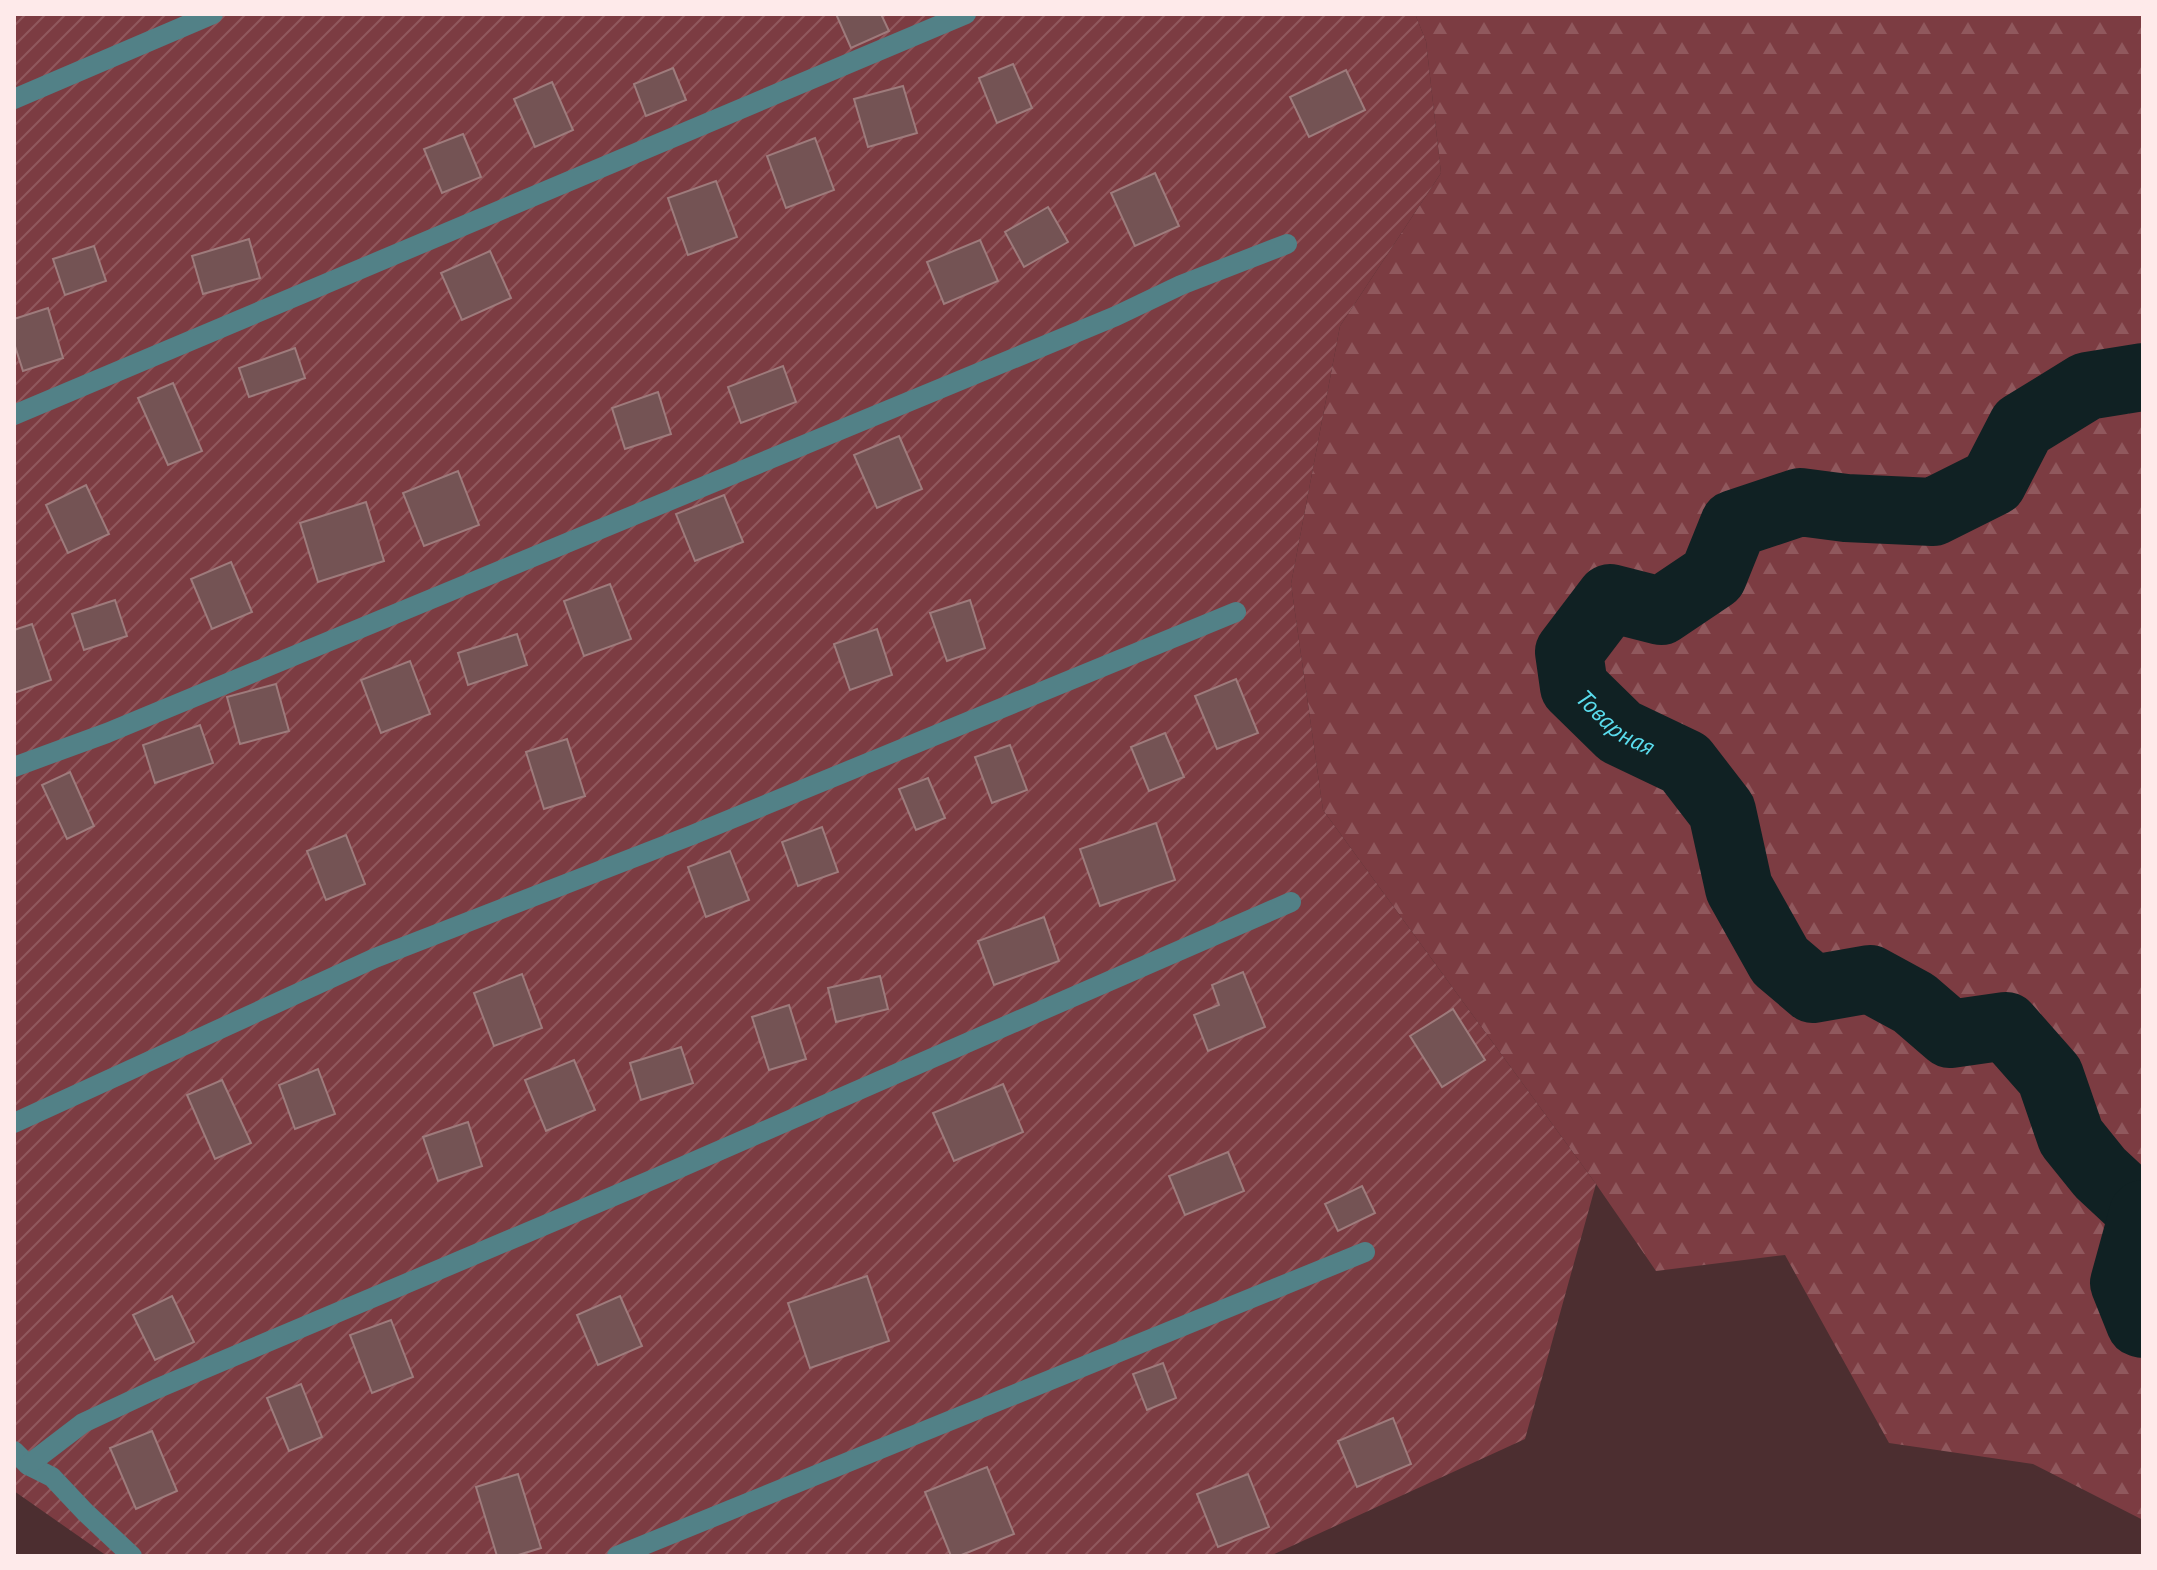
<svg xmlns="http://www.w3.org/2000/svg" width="2157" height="1570" font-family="'PT Sans',sans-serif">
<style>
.forest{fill:url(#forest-firs)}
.garden{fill:url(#garden-furrows)}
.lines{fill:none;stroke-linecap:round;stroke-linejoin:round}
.river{stroke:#102123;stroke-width:68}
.building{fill:#745354;stroke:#9e7b7c;stroke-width:2}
.minor{stroke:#528187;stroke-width:20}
.labels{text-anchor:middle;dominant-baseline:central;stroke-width:7;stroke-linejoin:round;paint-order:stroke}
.water-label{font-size:24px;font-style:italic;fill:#5adced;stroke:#291b1b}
</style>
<defs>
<pattern id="forest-firs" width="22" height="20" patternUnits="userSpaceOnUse" patternTransform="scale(2)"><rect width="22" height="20" fill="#7c3c42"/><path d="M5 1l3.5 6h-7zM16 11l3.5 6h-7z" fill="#90585d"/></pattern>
<pattern id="garden-furrows" width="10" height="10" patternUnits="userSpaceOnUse" patternTransform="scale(2)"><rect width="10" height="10" fill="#7c3c42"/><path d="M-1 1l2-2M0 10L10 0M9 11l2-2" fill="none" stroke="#90585d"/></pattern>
</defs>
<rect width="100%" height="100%" fill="#4c2e30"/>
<polygon class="forest" points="1415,14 2143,14 2143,1520 2033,1464 1889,1443 1785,1255 1656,1271 1596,1184 1323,810 1291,584 1340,326 1441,173 1426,41"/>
<polygon class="garden" points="14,14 1415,14 1426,41 1441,173 1340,326 1291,584 1323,810 1596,1184 1525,1439 1270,1556 107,1556 14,1491"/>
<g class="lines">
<g class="river">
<path id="s1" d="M 2143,377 L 2087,386 L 2022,426 L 1993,482 L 1933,512 L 1846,508 L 1800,502 L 1734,524 L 1713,576 L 1661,611 L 1610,598 L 1569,652 L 1574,687 L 1620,732 L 1685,763 L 1722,811 L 1739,888 L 1780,961 L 1813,989 L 1870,979 L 1914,1003 L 1950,1034 L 2006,1026 L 2050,1076 L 2071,1137 L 2100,1173 L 2143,1213"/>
<polyline points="2143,1214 2124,1283 2140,1323 2143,1324"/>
</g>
</g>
<g class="building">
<polygon points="836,14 881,14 889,31 851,48"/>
<polygon points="1013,64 1032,108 997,123 979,78"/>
<polygon points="673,68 686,100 646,116 634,84"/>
<polygon points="1346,70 1365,110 1309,137 1290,97"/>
<polygon points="552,82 573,130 535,147 514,99"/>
<polygon points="903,86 917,133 868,147 854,99"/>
<polygon points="463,134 481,177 442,193 424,149"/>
<polygon points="815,138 834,190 786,208 767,156"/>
<polygon points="1155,173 1179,226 1135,246 1111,193"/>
<polygon points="716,181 737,237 688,255 668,198"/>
<polygon points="1048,207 1068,242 1024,267 1005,232"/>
<polygon points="249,239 260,278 203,294 192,256"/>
<polygon points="980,240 998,281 944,304 927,262"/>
<polygon points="94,246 106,281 65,295 53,259"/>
<polygon points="490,251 511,298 462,320 441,273"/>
<polygon points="48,308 63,358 23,371 14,343 14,319"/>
<polygon points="295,348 305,378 249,397 239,368"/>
<polygon points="783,366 796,402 741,423 728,387"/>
<polygon points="173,383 202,451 168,465 138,398"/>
<polygon points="658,392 671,434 625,449 612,408"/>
<polygon points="899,436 922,489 877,508 854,455"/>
<polygon points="458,471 479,525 424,546 403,493"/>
<polygon points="86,485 109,534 68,553 46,505"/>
<polygon points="724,495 743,542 695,561 676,514"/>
<polygon points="366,502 384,561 318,582 300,523"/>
<polygon points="231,562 252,612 212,629 191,579"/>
<polygon points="610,584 631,639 584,656 564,601"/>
<polygon points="115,600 127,636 84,650 72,614"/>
<polygon points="970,600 985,648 947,661 930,613"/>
<polygon points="32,624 51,680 14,693 14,630"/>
<polygon points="877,629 892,675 850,690 834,644"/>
<polygon points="517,634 527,665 468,685 458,653"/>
<polygon points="410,661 430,714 381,733 361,680"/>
<polygon points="1236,679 1258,733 1217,749 1195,696"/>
<polygon points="276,684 289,731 240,744 227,697"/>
<polygon points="200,725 213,763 155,783 143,745"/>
<polygon points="1165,733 1184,777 1149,791 1131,747"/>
<polygon points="567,739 585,796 544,809 526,752"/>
<polygon points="1010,745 1027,790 992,803 975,757"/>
<polygon points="70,772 94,826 67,839 42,785"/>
<polygon points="928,778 945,818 916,830 899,789"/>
<polygon points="1156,823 1175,880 1100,906 1080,849"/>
<polygon points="822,827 838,872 798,886 782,842"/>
<polygon points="346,835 365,884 326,900 307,851"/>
<polygon points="730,851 749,900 706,917 688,867"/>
<polygon points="1044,917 1059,961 994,985 978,941"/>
<polygon points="1243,972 1265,1027 1208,1051 1194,1015 1219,1005 1212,985"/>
<polygon points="522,974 542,1028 494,1046 474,993"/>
<polygon points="880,976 888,1009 836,1022 828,988"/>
<polygon points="789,1005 806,1059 769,1070 752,1017"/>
<polygon points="1453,1009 1485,1060 1442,1087 1410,1036"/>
<polygon points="681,1047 693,1083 641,1100 630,1063"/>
<polygon points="574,1060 595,1110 546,1131 525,1080"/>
<polygon points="318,1069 335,1114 295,1129 279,1085"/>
<polygon points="222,1080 251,1143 215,1159 187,1095"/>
<polygon points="1003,1084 1023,1132 954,1161 933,1113"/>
<polygon points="468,1122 482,1166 438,1181 423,1137"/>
<polygon points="1228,1152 1244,1191 1185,1215 1169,1176"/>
<polygon points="1362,1186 1375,1213 1338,1231 1325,1204"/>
<polygon points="867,1276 889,1341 810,1368 788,1303"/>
<polygon points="172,1296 194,1342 155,1360 133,1315"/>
<polygon points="620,1296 642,1346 598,1365 577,1315"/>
<polygon points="391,1320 413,1377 372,1393 350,1335"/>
<polygon points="1163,1363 1176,1398 1147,1410 1133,1374"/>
<polygon points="301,1384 322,1437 289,1451 267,1398"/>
<polygon points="1393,1418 1411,1464 1357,1487 1338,1441"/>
<polygon points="152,1431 177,1491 136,1509 110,1448"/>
<polygon points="987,1467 1014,1534 959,1556 951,1556 925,1492"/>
<polygon points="518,1474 541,1548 515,1556 497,1556 476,1487"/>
<polygon points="1248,1474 1269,1527 1218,1547 1197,1494"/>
</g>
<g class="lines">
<g class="minor">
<polyline points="14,99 213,14"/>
<polyline points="14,415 966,14"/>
<polyline points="14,767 107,733 1116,316 1181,285 1287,244"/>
<polyline points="14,1123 375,958 692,835 1236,612"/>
<polyline points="14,1451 28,1465 52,1477 85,1512 132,1556"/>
<polyline points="28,1465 83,1423 156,1389 654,1179 1291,902"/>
<polyline points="617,1556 1365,1252"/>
</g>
</g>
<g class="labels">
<g class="water-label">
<text stroke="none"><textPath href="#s1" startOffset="796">Товарная</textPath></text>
</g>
</g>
<rect width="2157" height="1570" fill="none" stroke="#feeaea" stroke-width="32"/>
</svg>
